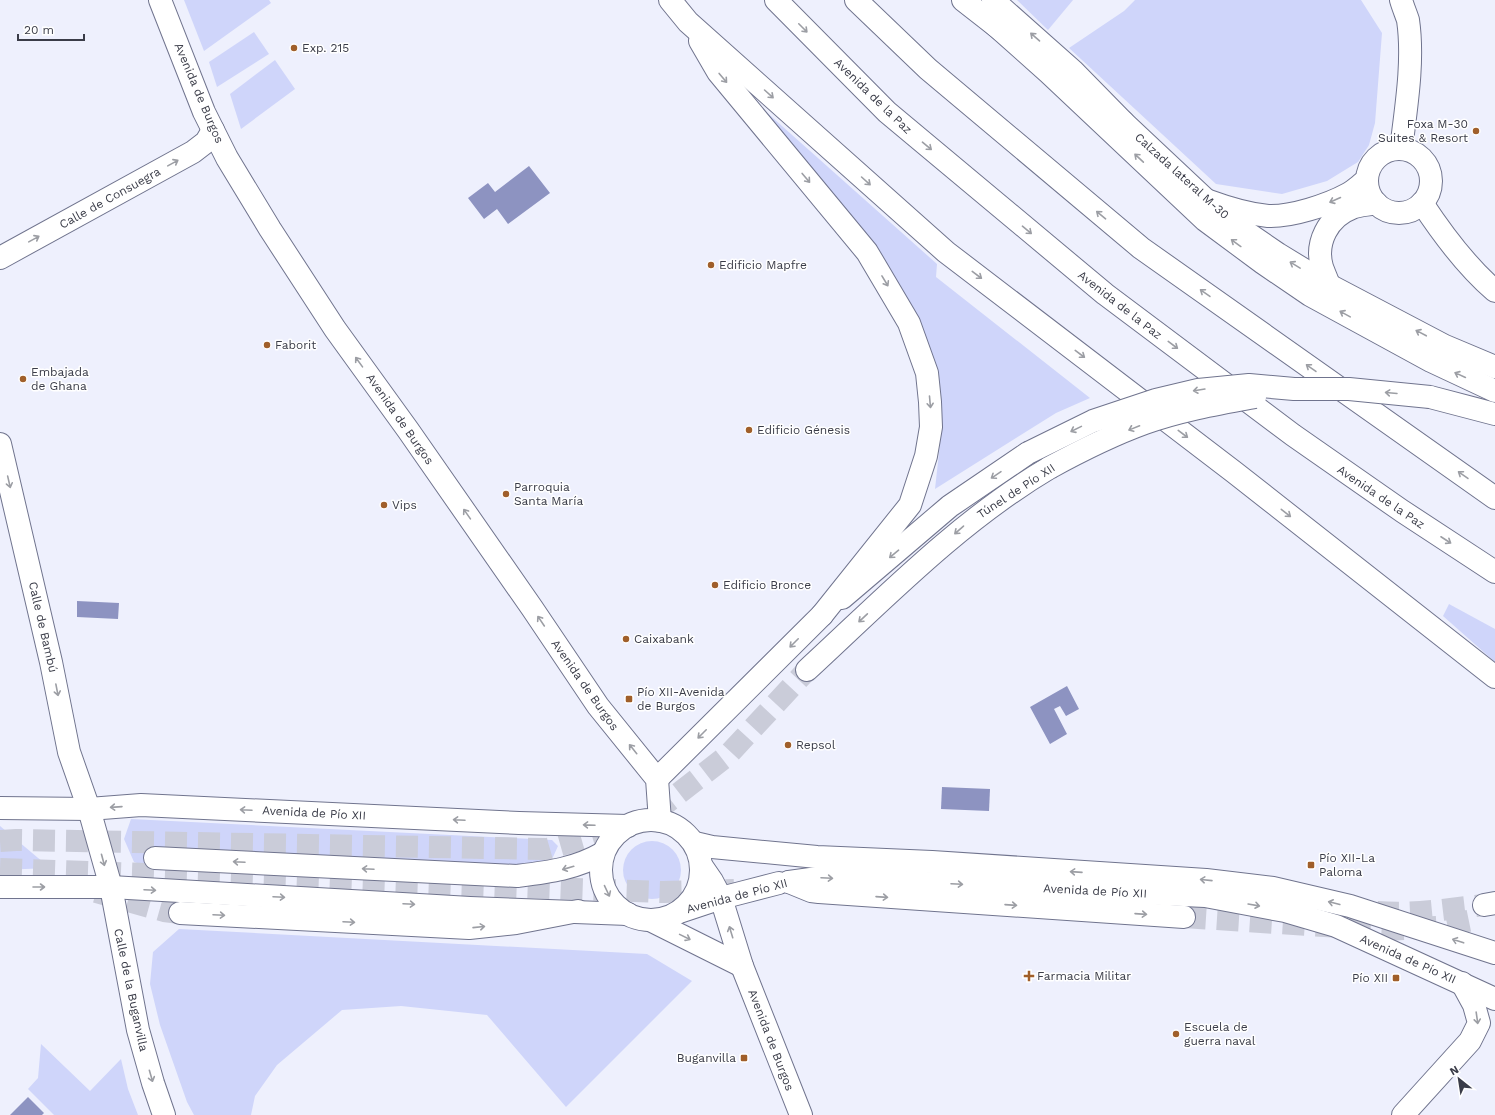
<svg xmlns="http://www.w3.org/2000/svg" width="1495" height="1115" font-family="'Work Sans',sans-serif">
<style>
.green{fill:#cfd5fa}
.water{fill:#8d93c1}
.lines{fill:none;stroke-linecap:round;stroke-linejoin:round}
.primary-tunnel{stroke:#caccd9;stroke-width:22;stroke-dasharray:22 11;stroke-linecap:butt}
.minor-casing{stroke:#70748e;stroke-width:24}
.tertiary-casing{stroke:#70748e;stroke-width:24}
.secondary-casing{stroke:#70748e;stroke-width:24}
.primary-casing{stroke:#70748e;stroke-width:24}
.motorway-casing{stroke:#70748e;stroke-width:24}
.minor{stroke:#fff;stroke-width:22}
.tertiary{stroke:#fff;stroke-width:22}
.secondary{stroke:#fff;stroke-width:22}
.primary{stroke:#fff;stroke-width:22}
.motorway{stroke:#fff;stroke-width:22}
.primary-bridge-casing{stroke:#70748e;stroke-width:24;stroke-linecap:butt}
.primary-bridge{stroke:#fff;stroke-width:22}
.oneway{stroke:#9c9ea4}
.poi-dot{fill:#a05f2a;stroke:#fff;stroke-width:1.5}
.labels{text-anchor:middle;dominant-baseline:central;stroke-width:3;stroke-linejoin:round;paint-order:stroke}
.poi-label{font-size:12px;fill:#3a3c48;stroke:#fff;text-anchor:start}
.street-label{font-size:12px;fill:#3a3c48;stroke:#fff}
</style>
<rect width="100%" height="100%" fill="#eef0fd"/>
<g class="green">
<polygon points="184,0 269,0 271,3 204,51"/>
<polygon points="1017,0 1073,0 1048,30"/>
<polygon points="1135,0 1361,0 1382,33 1375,123 1369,145 1358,162 1327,181 1282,194 1216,184 1069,48 1124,11"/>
<polygon points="254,32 269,54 217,87 209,62"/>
<polygon points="275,60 295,89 241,129 230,94"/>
<polygon points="764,110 937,264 936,277 1090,398 1056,413 935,489 940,444 940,399 931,356"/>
<polygon points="1449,604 1495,629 1495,662 1443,616"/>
<polygon points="131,819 552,840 558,846 553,857 533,866 508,868 148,848 148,867 134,862 124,839"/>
<polygon points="0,826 50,868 0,870"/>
<circle cx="652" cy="870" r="29"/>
<polygon points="179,929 647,954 692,981 566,1107 487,1015 401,1006 342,1010 277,1065 255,1096 251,1115 194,1115 187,1102 160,1025 150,984 153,952"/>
<polygon points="41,1044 90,1091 121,1059 128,1089 138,1115 54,1115 28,1089 38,1078"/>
</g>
<g class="water">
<polygon points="529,166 550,193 508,224 497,209 484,219 468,198 488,183 495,192"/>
<polygon points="77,601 119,603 118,619 77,617"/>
<polygon points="1067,686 1079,709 1066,716 1060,706 1054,709 1067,734 1050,744 1030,707"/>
<polygon points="942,787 990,789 989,811 941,809"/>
<polygon points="28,1097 44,1113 42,1115 10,1115"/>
</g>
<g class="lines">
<g class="primary-tunnel">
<polyline points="0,841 16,840 547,849 642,822 728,755 807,670"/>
<polyline points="0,869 663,892 734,890"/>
<polyline points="96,892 164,911 180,913"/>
<path d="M 1377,912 C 1413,915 1448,909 1484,905"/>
<polyline points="1184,917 1386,930 1438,927 1477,919"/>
</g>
<g class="minor-casing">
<g id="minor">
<polyline points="993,0 1073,71 1123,122"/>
<path d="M 1401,0 C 1403,7 1406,14 1408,20 C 1414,61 1406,108 1401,149"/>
<polyline points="0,258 193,152 206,142 213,130"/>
<polyline points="89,809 111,887 138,1030 153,1083 164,1115"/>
<polyline points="701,865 712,881 721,898 742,966 801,1115"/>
<polyline points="650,920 742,966"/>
<polyline points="1403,1115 1470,1041 1479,1023 1474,1005 1462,983"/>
</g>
</g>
<g class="tertiary-casing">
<g id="tertiary">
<polyline points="160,0 204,112 227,158 270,229 335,329 408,430 532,608 598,706 657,779 660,821"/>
<circle cx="1399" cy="181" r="32"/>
<path d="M 1209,201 C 1228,208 1248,214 1268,216 C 1291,217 1328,205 1348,194 C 1355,190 1361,184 1367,180"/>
<path d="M 1422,203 C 1443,235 1466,266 1495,291"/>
<path d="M 1329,285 C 1327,279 1324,273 1322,267 C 1315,243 1328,217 1352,208 C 1359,205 1368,205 1376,203"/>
<polyline points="0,444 51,662 69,752 89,809"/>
<polyline points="657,779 822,615"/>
</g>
</g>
<g class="secondary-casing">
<g id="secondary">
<polyline points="1123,122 1205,199 1243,230 1278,254 1329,285 1445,346 1495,367"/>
<polyline points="0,808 89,809 141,805 519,823 628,826"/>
<circle cx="651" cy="870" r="50"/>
<polyline points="695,843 712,847 817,857 932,862 1206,880 1273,888 1350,906 1495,953"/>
<polyline points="789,882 818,878 1205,896 1285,911 1336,926 1495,999"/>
<polyline points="0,887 111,887 470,908 628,914"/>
<polyline points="679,912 721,898 779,883"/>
</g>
</g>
<g class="primary-casing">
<g id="primary">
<polyline points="1430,397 1495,414"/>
<polyline points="842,598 950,506 1028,453"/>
<path d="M 807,670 C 884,599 958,522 1049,468"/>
<path d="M 155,858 L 517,876 C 549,872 575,869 603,853"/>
<polyline points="789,882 811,891 819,892 1184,917"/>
<polyline points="1484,905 1495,903"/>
<polyline points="180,913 469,928 516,923 578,911"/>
</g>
</g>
<g class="motorway-casing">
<g id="motorway">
<polyline points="670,0 688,22 946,252 1234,472 1495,677"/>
<polyline points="776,0 887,112 1105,294 1293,435 1402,511 1495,572"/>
<polyline points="856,0 928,69 1141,248 1495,498"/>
<polyline points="963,0 1004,32"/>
<polyline points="993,23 1048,72 1205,220 1263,263 1310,295 1431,361 1495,391"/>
<polyline points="700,41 718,72 867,252 909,323 927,373 930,402 931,427 926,456 910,505 822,615"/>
</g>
</g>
<use href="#minor" class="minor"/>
<use href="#tertiary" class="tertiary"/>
<use href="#secondary" class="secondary"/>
<use href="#primary" class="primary"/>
<use href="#motorway" class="motorway"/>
<g class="primary-bridge-casing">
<g id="primary-bridge">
<polyline points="1028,453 1093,421 1156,400 1198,390 1249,385 1294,389 1349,389 1430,397"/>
<path d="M 1049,468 C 1080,451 1112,435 1145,423 C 1181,410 1218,404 1255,397"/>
</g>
</g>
<use href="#primary-bridge" class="primary-bridge"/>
</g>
<defs><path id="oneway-shaft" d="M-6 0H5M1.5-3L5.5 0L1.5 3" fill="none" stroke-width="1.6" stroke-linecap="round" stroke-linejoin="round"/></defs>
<g class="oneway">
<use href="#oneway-shaft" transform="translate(803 28) rotate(45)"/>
<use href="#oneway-shaft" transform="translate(1035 37) rotate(-139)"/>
<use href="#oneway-shaft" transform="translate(723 78) rotate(50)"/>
<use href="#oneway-shaft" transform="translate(769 94) rotate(42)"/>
<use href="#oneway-shaft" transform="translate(927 146) rotate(40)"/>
<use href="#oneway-shaft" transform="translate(1139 158) rotate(-137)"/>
<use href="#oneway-shaft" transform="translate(173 163) rotate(-29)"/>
<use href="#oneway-shaft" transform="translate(806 178) rotate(50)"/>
<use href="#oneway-shaft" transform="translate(866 181) rotate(42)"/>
<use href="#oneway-shaft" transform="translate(1335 200) rotate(156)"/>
<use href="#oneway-shaft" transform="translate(1101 215) rotate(-140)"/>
<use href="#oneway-shaft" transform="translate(1027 230) rotate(40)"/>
<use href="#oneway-shaft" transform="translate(34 239) rotate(-29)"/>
<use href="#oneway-shaft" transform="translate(1236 243) rotate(-144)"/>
<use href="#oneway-shaft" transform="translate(1295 265) rotate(-149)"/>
<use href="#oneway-shaft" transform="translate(977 275) rotate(37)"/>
<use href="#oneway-shaft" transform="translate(885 281) rotate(59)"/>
<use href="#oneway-shaft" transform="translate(1205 293) rotate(-145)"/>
<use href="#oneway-shaft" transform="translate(1345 314) rotate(-151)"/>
<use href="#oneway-shaft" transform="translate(1421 333) rotate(-152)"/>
<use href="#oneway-shaft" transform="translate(1173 345) rotate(37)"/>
<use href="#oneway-shaft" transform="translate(1080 354) rotate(37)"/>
<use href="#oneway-shaft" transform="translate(359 362) rotate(-126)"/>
<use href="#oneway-shaft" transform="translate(1311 368) rotate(-145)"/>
<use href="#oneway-shaft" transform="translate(1460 375) rotate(-155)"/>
<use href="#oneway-shaft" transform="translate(1199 390) rotate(171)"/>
<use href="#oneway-shaft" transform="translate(1391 393) rotate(-175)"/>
<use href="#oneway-shaft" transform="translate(930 402) rotate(85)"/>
<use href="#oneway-shaft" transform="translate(1134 428) rotate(158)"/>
<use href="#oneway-shaft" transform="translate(1076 429) rotate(154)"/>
<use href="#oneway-shaft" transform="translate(1183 434) rotate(37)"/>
<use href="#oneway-shaft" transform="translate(996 475) rotate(146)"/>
<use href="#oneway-shaft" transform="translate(1463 475) rotate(-145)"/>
<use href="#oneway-shaft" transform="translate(9 482) rotate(77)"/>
<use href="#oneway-shaft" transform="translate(1286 513) rotate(38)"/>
<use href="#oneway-shaft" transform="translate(467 514) rotate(-125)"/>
<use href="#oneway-shaft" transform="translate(959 530) rotate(139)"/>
<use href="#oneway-shaft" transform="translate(1446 540) rotate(33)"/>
<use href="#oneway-shaft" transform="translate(894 554) rotate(140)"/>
<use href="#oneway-shaft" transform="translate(863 618) rotate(137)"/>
<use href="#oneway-shaft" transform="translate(541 621) rotate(-124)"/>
<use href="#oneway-shaft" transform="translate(794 643) rotate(135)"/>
<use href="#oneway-shaft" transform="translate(57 690) rotate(79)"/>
<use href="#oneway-shaft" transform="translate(702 734) rotate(135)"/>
<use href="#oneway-shaft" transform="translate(633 749) rotate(-129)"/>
<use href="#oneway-shaft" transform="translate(116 807) rotate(176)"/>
<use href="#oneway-shaft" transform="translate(246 810) rotate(-177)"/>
<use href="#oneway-shaft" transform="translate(459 820) rotate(-177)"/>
<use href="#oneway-shaft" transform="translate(589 825) rotate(-178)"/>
<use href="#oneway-shaft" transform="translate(103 860) rotate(75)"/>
<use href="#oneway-shaft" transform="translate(239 862) rotate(-177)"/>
<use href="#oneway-shaft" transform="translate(568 868) rotate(164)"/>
<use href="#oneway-shaft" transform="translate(368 869) rotate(-177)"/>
<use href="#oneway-shaft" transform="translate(1076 872) rotate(-176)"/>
<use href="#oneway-shaft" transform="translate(827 878) rotate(3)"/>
<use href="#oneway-shaft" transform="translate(1206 880) rotate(-174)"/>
<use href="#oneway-shaft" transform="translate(957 884) rotate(3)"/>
<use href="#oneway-shaft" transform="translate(39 887)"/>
<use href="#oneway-shaft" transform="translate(150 890) rotate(3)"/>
<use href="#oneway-shaft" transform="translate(607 891) rotate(65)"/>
<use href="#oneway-shaft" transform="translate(279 897) rotate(3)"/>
<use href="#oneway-shaft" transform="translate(882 897) rotate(4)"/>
<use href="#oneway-shaft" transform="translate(1334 903) rotate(-166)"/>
<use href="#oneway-shaft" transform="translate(409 904) rotate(3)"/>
<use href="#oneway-shaft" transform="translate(1011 905) rotate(4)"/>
<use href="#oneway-shaft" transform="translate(1254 905) rotate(10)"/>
<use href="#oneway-shaft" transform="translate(1141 914) rotate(4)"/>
<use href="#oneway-shaft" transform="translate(219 915) rotate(3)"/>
<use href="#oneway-shaft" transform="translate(349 922) rotate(3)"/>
<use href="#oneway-shaft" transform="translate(479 927) rotate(-6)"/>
<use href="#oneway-shaft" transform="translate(731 932) rotate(-107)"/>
<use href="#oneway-shaft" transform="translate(685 937) rotate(26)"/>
<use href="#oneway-shaft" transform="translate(1458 941) rotate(-162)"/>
<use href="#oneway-shaft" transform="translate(1477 1018) rotate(82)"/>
<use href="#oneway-shaft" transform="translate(151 1076) rotate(74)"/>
</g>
<g class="poi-dot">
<circle cx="294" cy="48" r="4"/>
<circle cx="1476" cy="131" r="4"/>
<circle cx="711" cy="265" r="4"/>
<circle cx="267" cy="345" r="4"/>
<circle cx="23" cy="379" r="4"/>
<circle cx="749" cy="430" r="4"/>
<circle cx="506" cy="494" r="4"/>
<circle cx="384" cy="505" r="4"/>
<circle cx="715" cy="585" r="4"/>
<circle cx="626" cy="639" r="4"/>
<rect x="625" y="695" width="8" height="8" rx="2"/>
<circle cx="788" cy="745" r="4"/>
<rect x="1307" y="861" width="8" height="8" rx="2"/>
<path d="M1027 970h4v4h4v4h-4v4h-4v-4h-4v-4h4z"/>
<rect x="1392" y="974" width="8" height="8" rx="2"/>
<circle cx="1176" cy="1034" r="4"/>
<rect x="740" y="1054" width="8" height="8" rx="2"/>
</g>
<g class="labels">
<g class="poi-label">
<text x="302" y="48">Exp. 215</text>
<text x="1468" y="124" text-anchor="end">Foxa M-30<tspan x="1468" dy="14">Suites &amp; Resort</tspan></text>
<text x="719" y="265">Edificio Mapfre</text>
<text x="275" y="345">Faborit</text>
<text x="31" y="372">Embajada<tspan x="31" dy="14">de Ghana</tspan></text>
<text x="757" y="430">Edificio Génesis</text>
<text x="514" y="487">Parroquia<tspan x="514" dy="14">Santa María</tspan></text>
<text x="392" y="505">Vips</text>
<text x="723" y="585">Edificio Bronce</text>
<text x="634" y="639">Caixabank</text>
<text x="637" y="692">Pío XII-Avenida<tspan x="637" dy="14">de Burgos</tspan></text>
<text x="796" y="745">Repsol</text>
<text x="1319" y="858">Pío XII-La<tspan x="1319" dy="14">Paloma</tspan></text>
<text x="1037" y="976">Farmacia Militar</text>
<text x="1388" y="978" text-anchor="end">Pío XII</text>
<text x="1184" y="1027">Escuela de<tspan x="1184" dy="14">guerra naval</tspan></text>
<text x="736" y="1058" text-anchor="end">Buganvilla</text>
</g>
<g class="street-label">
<text transform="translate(199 93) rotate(67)">Avenida de Burgos</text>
<text transform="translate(873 96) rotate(44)">Avenida de la Paz</text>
<text transform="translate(1182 176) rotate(42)">Calzada lateral M-30</text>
<text transform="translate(110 198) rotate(-29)">Calle de Consuegra</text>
<text transform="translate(1120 305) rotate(38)">Avenida de la Paz</text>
<text transform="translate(400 419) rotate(55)">Avenida de Burgos</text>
<text transform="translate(1016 491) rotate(-33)">Túnel de Pío XII</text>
<text transform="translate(1381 497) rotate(34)">Avenida de la Paz</text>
<text transform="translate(43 627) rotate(77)">Calle de Bambú</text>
<text transform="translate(585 685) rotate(55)">Avenida de Burgos</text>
<text transform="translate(314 813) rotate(3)">Avenida de Pío XII</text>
<text transform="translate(1095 891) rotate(3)">Avenida de Pío XII</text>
<text transform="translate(737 896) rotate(-15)">Avenida de Pío XII</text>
<text transform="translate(1408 959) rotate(24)">Avenida de Pío XII</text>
<text transform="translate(131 990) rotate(78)">Calle de la Buganvilla</text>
<text transform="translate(771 1040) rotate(69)">Avenida de Burgos</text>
</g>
</g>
<g transform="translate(1459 1079) rotate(330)" stroke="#ffffff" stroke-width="3" paint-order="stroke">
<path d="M0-3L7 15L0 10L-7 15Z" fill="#3a3c48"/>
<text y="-6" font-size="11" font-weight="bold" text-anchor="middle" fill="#3a3c48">N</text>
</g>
<path d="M18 34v6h66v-6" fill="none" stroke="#3a3c48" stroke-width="2"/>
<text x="24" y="34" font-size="12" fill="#3a3c48" stroke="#ffffff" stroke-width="3" paint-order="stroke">20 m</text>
</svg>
